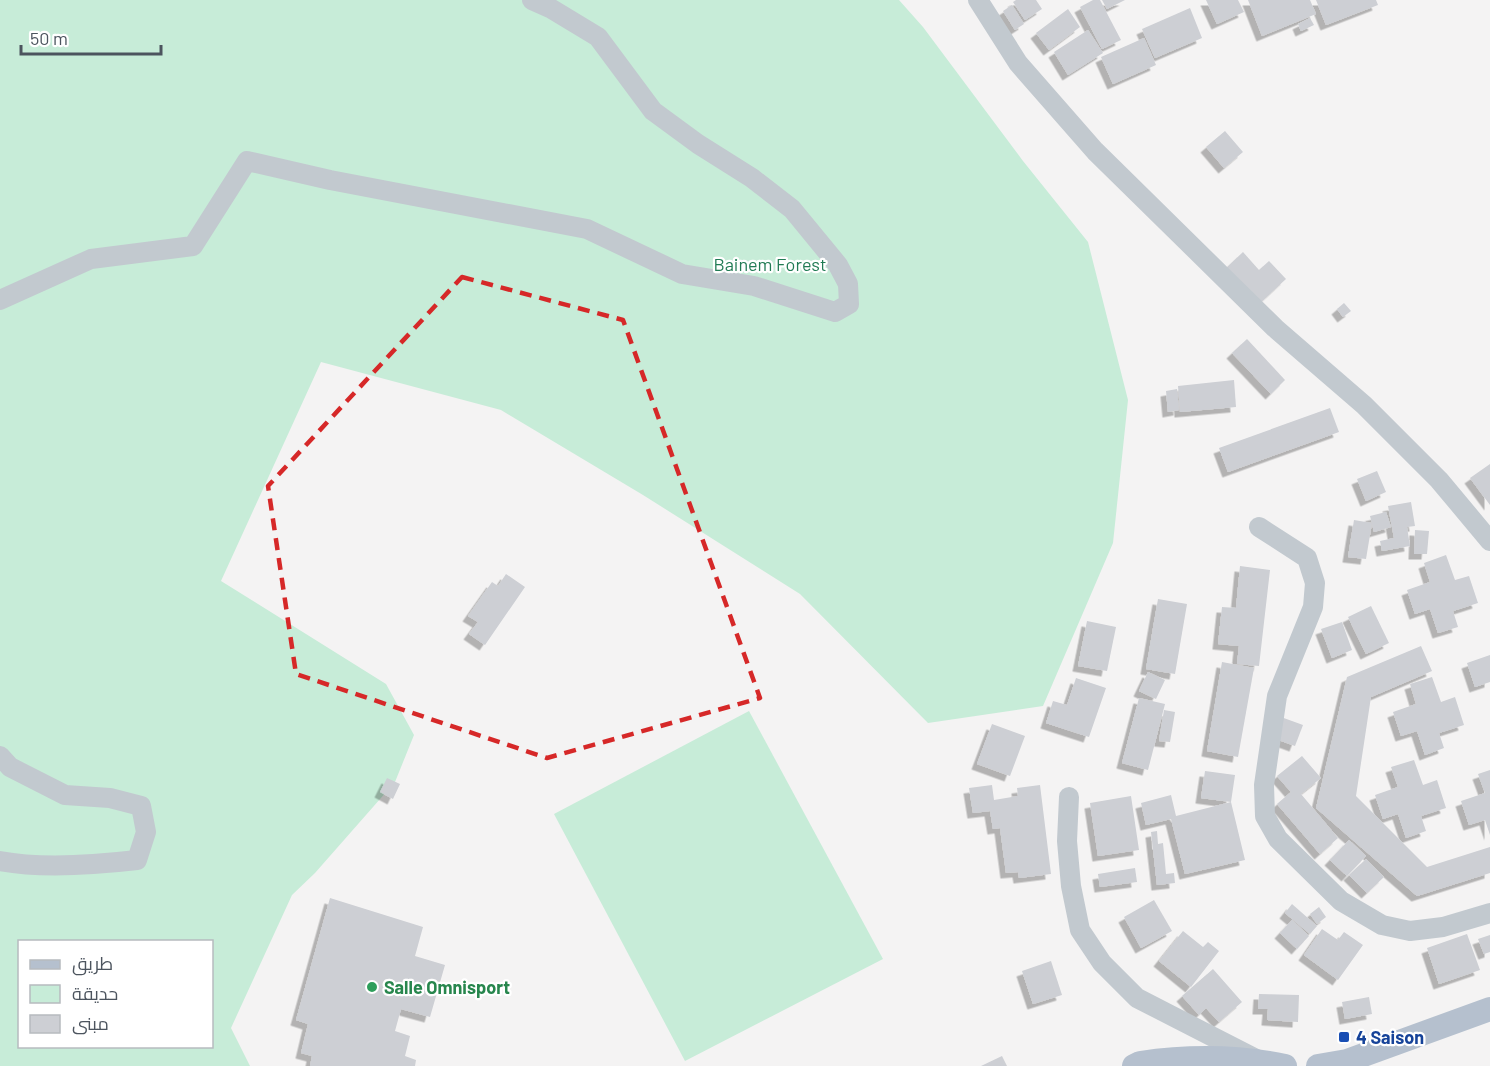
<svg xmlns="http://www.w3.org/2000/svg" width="1490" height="1066" font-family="Barlow,Cairo,sans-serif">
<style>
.green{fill:#c7ecd8;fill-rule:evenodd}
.building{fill:#cdcfd4;filter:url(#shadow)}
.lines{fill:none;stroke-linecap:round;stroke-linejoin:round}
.minor{stroke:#c2c9cf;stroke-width:20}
.major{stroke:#b5c0ce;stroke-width:24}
.marked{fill:none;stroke:#d62828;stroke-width:4.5;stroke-dasharray:12 8;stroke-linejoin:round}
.leisure-dot{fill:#2e9e5b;stroke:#fff;stroke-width:2}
.transit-dot{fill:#1a4fb4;stroke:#fff;stroke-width:2}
.labels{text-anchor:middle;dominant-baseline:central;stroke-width:4.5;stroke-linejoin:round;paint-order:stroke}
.park-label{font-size:18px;fill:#217b54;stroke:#fff}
.leisure-label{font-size:18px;font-weight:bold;fill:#27864d;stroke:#fff;text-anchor:start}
.transit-label{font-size:18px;font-weight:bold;fill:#164399;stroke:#fff;text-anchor:start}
</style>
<defs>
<filter id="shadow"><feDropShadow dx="-5.5" dy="5.5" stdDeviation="0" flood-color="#0004"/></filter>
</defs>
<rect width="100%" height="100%" fill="#f4f3f3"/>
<g class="green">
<path d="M 0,0 L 899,0 L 923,27 L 1023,161 L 1088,242 L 1128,400 L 1113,543 L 1043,706 L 928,723 L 800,594 L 643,495 L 501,410 L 321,362 L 221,581 L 386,684 L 414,735 L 395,782 L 315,873 L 292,895 L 231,1028 L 250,1066 L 0,1066 ZM 20,942 L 212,942 L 212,1046 L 20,1046 Z"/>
<polygon points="749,711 883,959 685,1061 554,814"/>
</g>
<g class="building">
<polygon points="1016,0 1036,0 1042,9 1025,20 1013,2"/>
<polygon points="1093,0 1100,0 1121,40 1102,49 1080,7"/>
<polygon points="1102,0 1125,0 1107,9"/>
<polygon points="1206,0 1238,0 1244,12 1217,24"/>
<polygon points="1248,0 1310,0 1316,14 1262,36"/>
<polygon points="1316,0 1376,0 1378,5 1326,25"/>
<polygon points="1012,5 1024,24 1015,30 1003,11"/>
<polygon points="1190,8 1202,38 1155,58 1142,29"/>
<polygon points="1068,9 1080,27 1049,50 1036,33"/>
<polygon points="1310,18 1314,25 1301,31 1298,24"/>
<polygon points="1088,30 1103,53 1068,75 1054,52"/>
<polygon points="1144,38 1156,65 1113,84 1101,57"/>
<polygon points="1225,131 1243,152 1224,168 1206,147"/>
<polygon points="1243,252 1259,270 1269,261 1286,279 1258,305 1224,270"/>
<polygon points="1344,303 1351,311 1343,317 1337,309"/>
<polygon points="1247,339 1285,380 1271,394 1232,353"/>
<polygon points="1234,380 1236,407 1180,412 1178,386"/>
<polygon points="1177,389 1179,410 1168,412 1166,391"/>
<polygon points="1330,408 1339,432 1228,472 1219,448"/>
<polygon points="1490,464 1490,505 1470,478"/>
<polygon points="1377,471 1386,492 1366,501 1357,479"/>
<polygon points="1411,502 1415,526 1407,527 1410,546 1382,551 1380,541 1394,538 1388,506"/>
<polygon points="1386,512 1391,527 1374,532 1370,516"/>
<polygon points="1354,520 1372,523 1366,559 1348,557"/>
<polygon points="1415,530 1429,531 1427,554 1414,554"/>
<polygon points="1446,555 1455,580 1469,576 1478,603 1453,611 1458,627 1438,633 1430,609 1415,614 1407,590 1430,582 1424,563"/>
<polygon points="1240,566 1270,570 1259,666 1237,664 1239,646 1218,644 1222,607 1236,608"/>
<polygon points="506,574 525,587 485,645 469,634 478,622 468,616 492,582 498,586"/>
<polygon points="1158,599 1187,604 1175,674 1146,669"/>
<polygon points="1371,606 1389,643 1366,654 1348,617"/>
<polygon points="1087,621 1116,627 1107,671 1078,666"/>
<polygon points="1342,622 1352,650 1332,658 1321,629"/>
<polygon points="1421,646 1432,671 1371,697 1356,796 1427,867 1490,847 1490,873 1417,896 1316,808 1347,677"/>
<polygon points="1490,655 1490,682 1475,687 1467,663"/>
<polygon points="1222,662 1254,668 1238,757 1207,751"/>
<polygon points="1148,672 1165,680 1156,699 1139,691"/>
<polygon points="1432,677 1441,702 1455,697 1464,725 1439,733 1444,748 1425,755 1417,731 1401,736 1393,712 1416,704 1410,684"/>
<polygon points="1076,678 1106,688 1089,737 1046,723 1053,701 1067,705"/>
<polygon points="1139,698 1165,704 1148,770 1122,763"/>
<polygon points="1164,710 1175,712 1170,742 1159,741"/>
<polygon points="1281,717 1303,725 1295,746 1273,738"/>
<polygon points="992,724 1025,736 1010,776 977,764"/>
<polygon points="1302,756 1321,778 1301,794 1338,838 1320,854 1277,804 1291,792 1277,776"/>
<polygon points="1414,760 1423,785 1437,780 1446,808 1421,816 1426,831 1406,838 1398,814 1383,819 1375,795 1398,787 1391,767"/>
<polygon points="1490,770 1490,835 1485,820 1469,825 1461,801 1485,793 1478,774"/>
<polygon points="1205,771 1235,775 1231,802 1201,798"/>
<polygon points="387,778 400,784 393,799 380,792"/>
<polygon points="992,785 994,800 1018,796 1017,788 1040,785 1051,874 1019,878 1018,872 1006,873 1000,828 993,829 990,811 973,813 969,788"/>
<polygon points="1171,795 1176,816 1231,802 1245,860 1185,874 1171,819 1146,825 1141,803"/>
<polygon points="1131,796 1139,850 1098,856 1090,803"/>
<polygon points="1157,831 1158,844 1163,843 1166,874 1174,873 1175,883 1157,885 1151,832"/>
<polygon points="1349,840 1366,856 1347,876 1330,860"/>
<polygon points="1366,859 1384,877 1367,893 1349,875"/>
<polygon points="1135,868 1137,882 1100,887 1098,874"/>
<polygon points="330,898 423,927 415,956 445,965 430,1017 401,1009 395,1031 410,1036 405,1056 416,1060 415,1066 310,1066 312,1056 301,1053 308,1024 296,1020"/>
<polygon points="1154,900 1172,931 1141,948 1124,917"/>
<polygon points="1292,904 1317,926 1310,934 1285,913"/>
<polygon points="1319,907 1326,917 1317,924 1310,914"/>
<polygon points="1292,920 1309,936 1297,949 1280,933"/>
<polygon points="1322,929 1338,940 1344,932 1363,945 1338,980 1304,955"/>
<polygon points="1183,931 1203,947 1208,942 1219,951 1191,987 1159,961"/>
<polygon points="1467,934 1480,970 1439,984 1427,948"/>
<polygon points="1490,935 1490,952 1484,954 1478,939"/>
<polygon points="1051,961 1062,995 1033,1004 1022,971"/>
<polygon points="1213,969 1242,1002 1219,1022 1206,1008 1199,1015 1182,996"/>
<polygon points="1259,994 1299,995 1298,1022 1267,1020 1268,1009 1258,1009"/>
<polygon points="1369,997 1372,1014 1345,1019 1342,1002"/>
<polygon points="1002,1056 1007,1066 981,1066"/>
</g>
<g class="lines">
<g class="minor">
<polyline points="978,0 1018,63 1095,151 1275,328 1364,405 1439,480 1490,541"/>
<polyline points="0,300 91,259 193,246 247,161 330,180 587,229 682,274 754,286 835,312 849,304 848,284 838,265 792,209 752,178 698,144 653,111 598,37 550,8 532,0"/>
<polyline points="1259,527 1307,558 1315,583 1313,607 1277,696 1264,785 1265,816 1278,839 1341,901 1382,925 1410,931 1443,927 1490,913"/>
<path d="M 0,756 L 10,767 L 65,795 L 110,798 L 141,806 L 146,832 L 137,860 C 94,865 42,869 0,861"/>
<polyline points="1069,797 1067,841 1071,886 1080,930 1102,963 1137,998 1256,1059"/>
</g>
<g class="major">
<path d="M 1134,1066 L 1140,1063 C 1188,1056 1237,1056 1285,1066"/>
<polyline points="1318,1066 1347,1061 1490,1009"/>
</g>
</g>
<path class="marked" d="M 462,277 L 623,320 L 760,698 L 547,758 L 296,674 L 268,486 Z"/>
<circle class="leisure-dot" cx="372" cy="987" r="6"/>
<rect class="transit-dot" x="1338" y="1031" width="12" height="12" rx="3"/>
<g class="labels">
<g class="park-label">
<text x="770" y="264">Bainem Forest</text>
</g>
<g class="leisure-label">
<text x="384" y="987">Salle Omnisport</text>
</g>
<g class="transit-label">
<text x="1356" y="1037">4 Saison</text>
</g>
</g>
<rect x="18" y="940" width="195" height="108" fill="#ffffff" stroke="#b7bbbf" stroke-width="1.5"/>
<rect x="30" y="960" width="30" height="9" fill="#b5c0ce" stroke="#b7bbbf" stroke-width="1.5"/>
<text x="72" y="970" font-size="18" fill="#4c545e">طريق</text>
<rect x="30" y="985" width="30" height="18" fill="#c7ecd8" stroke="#b7bbbf" stroke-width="1.5"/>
<text x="72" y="1000" font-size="18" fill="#4c545e">حديقة</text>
<rect x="30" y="1015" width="30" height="18" fill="#cdcfd4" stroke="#b7bbbf" stroke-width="1.5"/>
<text x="72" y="1030" font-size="18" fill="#4c545e">مبنى</text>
<path d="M21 45v9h140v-9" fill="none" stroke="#4c545e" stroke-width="3"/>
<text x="30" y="45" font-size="18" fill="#4c545e" stroke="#ffffff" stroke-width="4.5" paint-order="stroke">50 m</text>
</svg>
